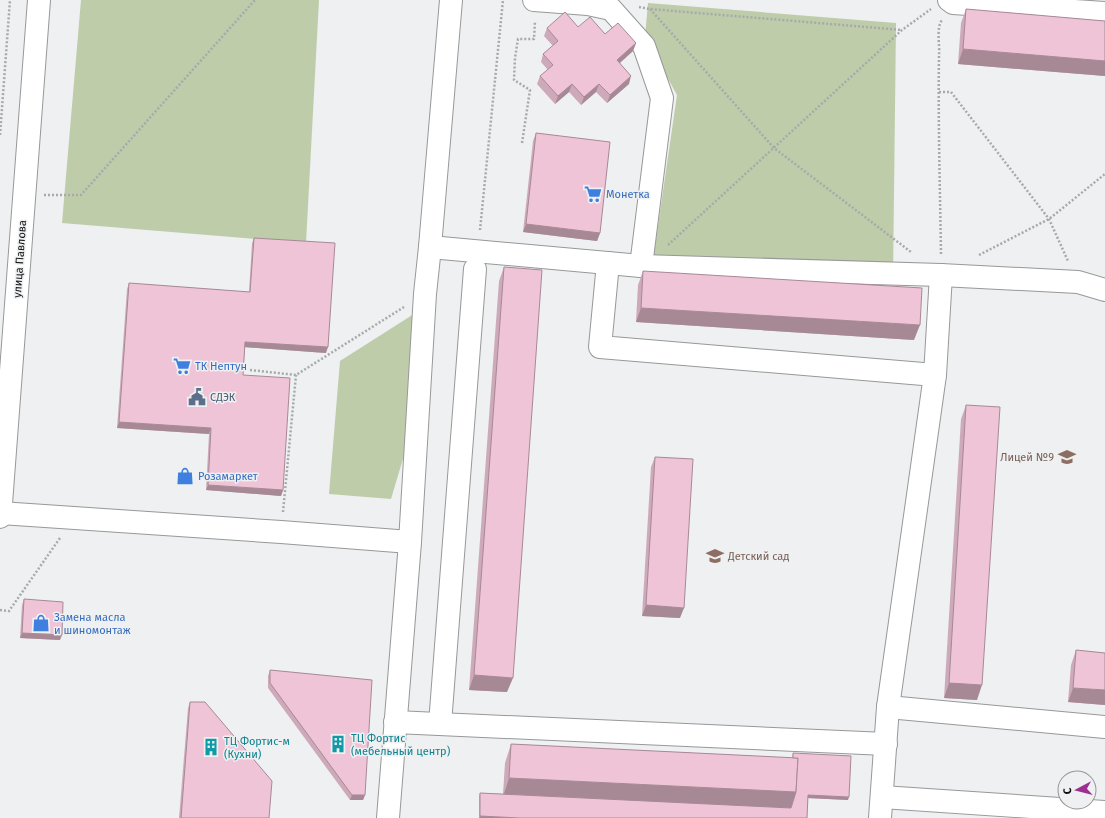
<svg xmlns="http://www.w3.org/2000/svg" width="1105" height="818" font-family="'Fira Sans',sans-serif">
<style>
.green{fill:#beccaa}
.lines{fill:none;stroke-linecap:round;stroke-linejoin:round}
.minor-casing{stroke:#979899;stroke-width:24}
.path{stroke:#a7a9aa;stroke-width:2.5;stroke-dasharray:2 2;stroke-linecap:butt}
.minor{stroke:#fff;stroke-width:22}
.wall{fill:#cea9b9}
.shaded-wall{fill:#a78996}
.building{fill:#efc4d7;stroke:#a78996}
.labels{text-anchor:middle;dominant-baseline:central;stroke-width:3;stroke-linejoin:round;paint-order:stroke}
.shop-label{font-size:11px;fill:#366cbe;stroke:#eef0f1;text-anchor:start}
.street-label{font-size:11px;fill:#0f0f0f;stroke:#eef0f1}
.service-label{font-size:11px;fill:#4e5e75;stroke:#eef0f1;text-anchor:start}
.education-label{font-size:11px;fill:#785e54;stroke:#eef0f1;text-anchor:end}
.culture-label{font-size:11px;fill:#0d838f;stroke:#eef0f1;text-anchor:start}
</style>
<rect width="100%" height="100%" fill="#eef0f1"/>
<g class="green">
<polygon points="81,0 319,0 306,243 62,223"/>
<polygon points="648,3 896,23 893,280 653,260 677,95 645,37"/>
<polygon points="417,312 405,452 391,499 329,494 340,361"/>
</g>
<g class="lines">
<g class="minor-casing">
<g id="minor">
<polyline points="534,0 588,4 611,9 644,46 662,98 641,266"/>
<polyline points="949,0 953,3 1105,13"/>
<polyline points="430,247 641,266 941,275 1078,282 1105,290"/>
<polyline points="608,263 600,347 935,375"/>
<polyline points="0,513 281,532 410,542"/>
<polyline points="0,517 39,0"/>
<polyline points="888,707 1105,727"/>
<polyline points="395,722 886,744"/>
<polyline points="440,724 475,269"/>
<polyline points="882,797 1105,812"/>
<polyline points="388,818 410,542 425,294 430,247 451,0"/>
<polyline points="880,818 888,707 935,375 941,275"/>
</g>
</g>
<g class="path">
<polyline points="639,7 650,9 902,30"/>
<polyline points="650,9 774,148 911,252"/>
<polyline points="939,92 951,92 1049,219 1068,261"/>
<polyline points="0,135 10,0"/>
<polyline points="522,143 530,90 514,80 515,58 518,39 534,39 535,21"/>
<polyline points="44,195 81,195 255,0"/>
<polyline points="480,230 503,0"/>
<polyline points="668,245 902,30 931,9"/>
<path d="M 941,254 C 940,188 938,122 939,55 C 940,45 936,28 942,20"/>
<polyline points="979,255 1049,219 1105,174"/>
<polyline points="250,370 296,375 404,307"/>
<polyline points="283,512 296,375"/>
<polyline points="0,610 9,611 60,538"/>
</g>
<use href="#minor" class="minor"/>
</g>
<g class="wall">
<polygon points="966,9 1105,21 1105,76 958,64 961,23"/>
<polygon points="578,27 636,43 633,51 620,63 629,84 607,103 596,92 581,105 569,92 555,104 537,84 540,76 548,70 541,62 543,54 553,46 544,36 547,28"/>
<polygon points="536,133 600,233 597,241 523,232 533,141"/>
<polygon points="254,238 326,353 245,347 243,375 283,490 281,496 206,490 209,434 117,428 127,289 129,283 249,292 252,243"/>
<polygon points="504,267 507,692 469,690 499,281"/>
<polygon points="643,271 914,340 636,322 638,285"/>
<polygon points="966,405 977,700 944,698 961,419"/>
<polygon points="655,457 680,618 642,616 651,467"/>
<polygon points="24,599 60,640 20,638 22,605"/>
<polygon points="1076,650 1105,653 1105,705 1068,702 1071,665"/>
<polygon points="270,670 365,795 363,800 350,800 268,688 268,676"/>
<polygon points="190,702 269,818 179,818 188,708"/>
<polygon points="511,744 792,758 793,753 848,800 808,798 807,818 479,818 479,796 480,793 503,794 505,763"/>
</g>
<g class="shaded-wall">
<polygon points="636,43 633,51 614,68 617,60"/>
<polygon points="963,49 1105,61 1105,76 958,64"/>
<polygon points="631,76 629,84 607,103 610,95"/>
<polygon points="572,84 569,92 555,104 558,96"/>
<polygon points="599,84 596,92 581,105 584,97"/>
<polygon points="526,224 600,233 597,241 523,232"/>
<polygon points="641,308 920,325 914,340 636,322"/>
<polygon points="245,342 328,347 326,353 243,347"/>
<polygon points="119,422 211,428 209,434 117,428"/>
<polygon points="208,485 283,490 281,496 206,490"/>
<polygon points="646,605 684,608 680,618 642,616"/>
<polygon points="22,633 62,635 60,640 20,638"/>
<polygon points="474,675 513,678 507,692 469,690"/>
<polygon points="949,683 982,685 977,700 944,698"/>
<polygon points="1073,688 1105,690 1105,705 1068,702"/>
<polygon points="509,778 796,792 790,811 503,797"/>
<polygon points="352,795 365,795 363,800 350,800"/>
<polygon points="808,795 849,797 848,800 807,798"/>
<polygon points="480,816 520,818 479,818"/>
</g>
<g class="building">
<polygon points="966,9 1105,21 1105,61 963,49"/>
<polygon points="565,12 578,27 590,17 605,34 618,23 636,43 617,60 631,76 610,95 599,84 584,97 572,84 558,96 540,76 553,65 543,54 558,41 547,28"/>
<polygon points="536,133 610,142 600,233 526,224"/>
<polygon points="254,238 335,243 328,347 245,342 243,375 290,378 283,490 208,485 211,428 119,422 129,283 250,292"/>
<polygon points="504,267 542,270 513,678 474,675"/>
<polygon points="643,271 922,288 920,325 641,308"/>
<polygon points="966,405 1000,407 982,685 949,683"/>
<polygon points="655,457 693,459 684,608 646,605"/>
<polygon points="24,599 63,602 62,635 22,633"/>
<polygon points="1076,650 1105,653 1105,690 1073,688"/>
<polygon points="270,670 372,680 365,795 352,795 270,683"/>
<polygon points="190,702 205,702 272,781 269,818 181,818"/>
<polygon points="511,744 798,758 796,792 509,778"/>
<polygon points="793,753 851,756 849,797 808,795 807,818 520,818 480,816 480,793 791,808 796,792 798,758 793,758"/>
</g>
<defs>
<g id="supermarket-bare" transform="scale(1.38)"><path d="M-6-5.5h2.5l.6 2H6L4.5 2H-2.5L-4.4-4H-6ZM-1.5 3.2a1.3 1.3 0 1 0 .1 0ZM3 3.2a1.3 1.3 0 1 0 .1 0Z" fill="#3f7fe0" stroke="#eef0f1" stroke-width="2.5" paint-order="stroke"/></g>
<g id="civic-bare" transform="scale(1.38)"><path d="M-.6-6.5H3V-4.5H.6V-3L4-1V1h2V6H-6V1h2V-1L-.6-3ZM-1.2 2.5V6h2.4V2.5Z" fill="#5c6f8a" stroke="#eef0f1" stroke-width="2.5" paint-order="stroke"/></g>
<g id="school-bare" transform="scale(1.38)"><path d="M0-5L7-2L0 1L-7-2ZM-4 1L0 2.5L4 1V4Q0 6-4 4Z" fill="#8d6e63" stroke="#eef0f1" stroke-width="2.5" paint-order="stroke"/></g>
<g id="shop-bare" transform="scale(1.38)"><path d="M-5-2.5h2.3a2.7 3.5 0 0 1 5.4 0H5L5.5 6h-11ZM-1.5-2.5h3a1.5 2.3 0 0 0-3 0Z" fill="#3f7fe0" stroke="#eef0f1" stroke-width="2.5" paint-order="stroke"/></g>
<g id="building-bare" transform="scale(1.38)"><path d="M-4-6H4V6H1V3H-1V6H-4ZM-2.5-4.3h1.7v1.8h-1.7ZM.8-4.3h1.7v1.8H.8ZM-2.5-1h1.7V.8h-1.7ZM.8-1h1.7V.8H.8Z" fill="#0f9aa8" stroke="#eef0f1" stroke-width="2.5" paint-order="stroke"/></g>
</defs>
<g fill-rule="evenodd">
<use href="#supermarket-bare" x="593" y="194"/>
<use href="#supermarket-bare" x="182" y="366"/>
<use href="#civic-bare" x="197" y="397"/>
<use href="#school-bare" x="1067" y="457"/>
<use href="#shop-bare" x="185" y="476"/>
<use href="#school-bare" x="715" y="556"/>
<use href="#shop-bare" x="41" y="623"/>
<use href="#building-bare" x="338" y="744"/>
<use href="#building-bare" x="211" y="747"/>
</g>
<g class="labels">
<g class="shop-label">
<text x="606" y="194">Монетка</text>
<text x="195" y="366">ТК Нептун</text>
<text x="198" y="476">Розамаркет</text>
<text x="54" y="617">Замена масла<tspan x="54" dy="13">и шиномонтаж</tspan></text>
</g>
<g class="street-label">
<text transform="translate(20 259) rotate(-86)">улица Павлова</text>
</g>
<g class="service-label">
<text x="210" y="397">СДЭК</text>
</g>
<g class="education-label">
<text x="1054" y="457">Лицей №9</text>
<text x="728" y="556" text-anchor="start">Детский сад</text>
</g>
<g class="culture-label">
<text x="351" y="738">ТЦ Фортис<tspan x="351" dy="13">(мебельный центр)</tspan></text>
<text x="224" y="741">ТЦ Фортис-м<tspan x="224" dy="13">(Кухни)</tspan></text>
</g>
</g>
<g transform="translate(1077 790) rotate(263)"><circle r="19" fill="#eef0f1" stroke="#959697"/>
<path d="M0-3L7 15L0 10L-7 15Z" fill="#9c2f8f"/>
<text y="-6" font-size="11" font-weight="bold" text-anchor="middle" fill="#0f0f0f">С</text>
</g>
</svg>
